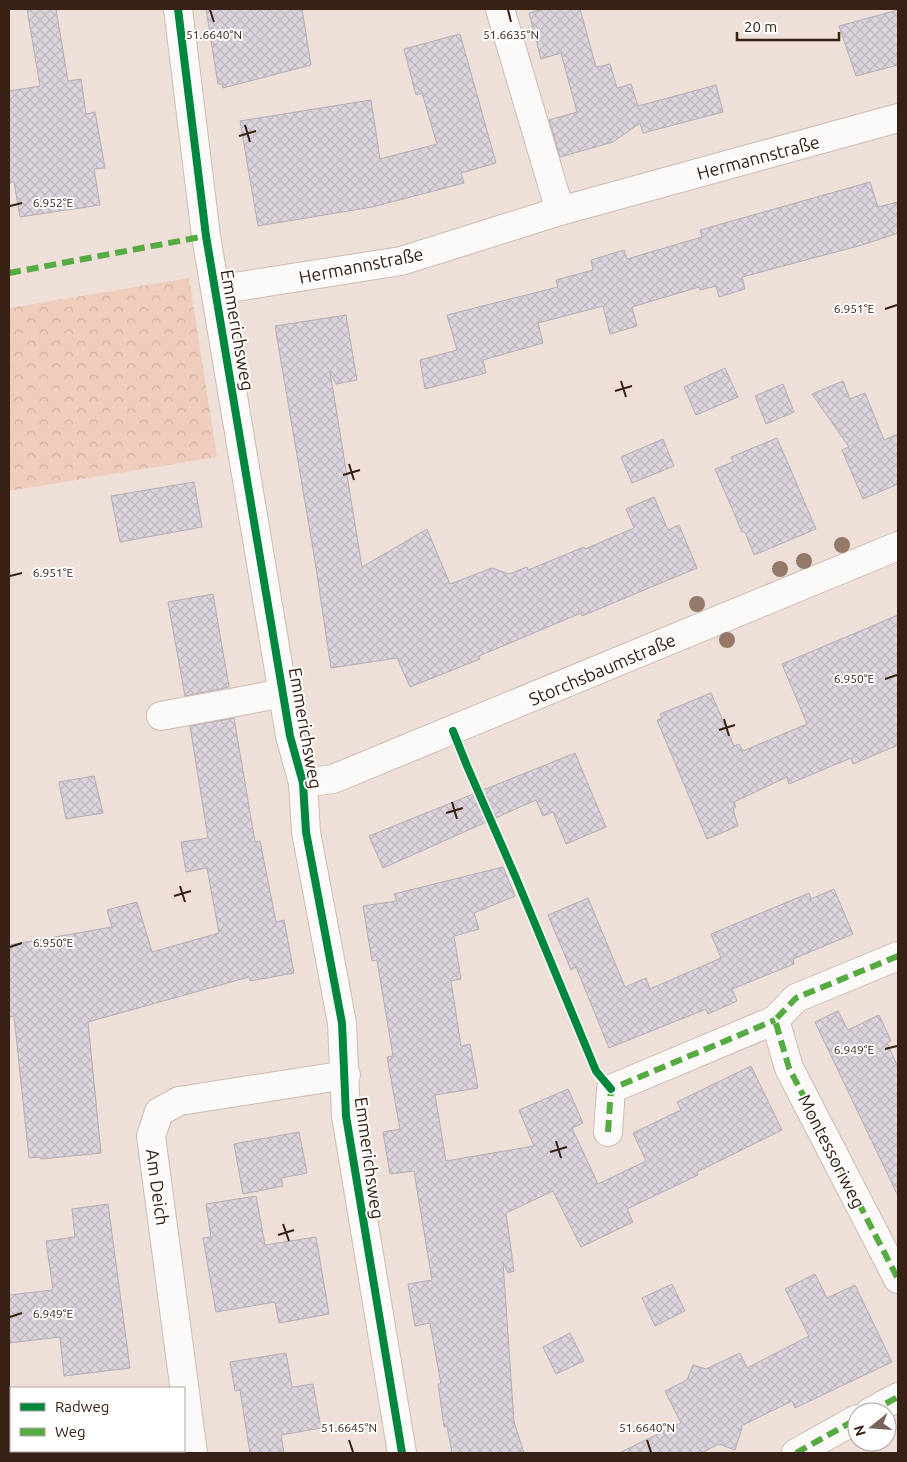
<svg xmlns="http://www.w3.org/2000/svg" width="907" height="1462" font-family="Ubuntu,sans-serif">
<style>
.park{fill:url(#park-crowns)}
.building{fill:url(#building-cross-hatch);stroke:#b3acb3}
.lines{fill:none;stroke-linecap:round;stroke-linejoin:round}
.minor-casing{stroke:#cdbbb2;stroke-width:30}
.minor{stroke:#fcfaf9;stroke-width:28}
.quiet{stroke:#55aa42;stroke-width:6;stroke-dasharray:12 6;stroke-linecap:butt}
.cycleway-casing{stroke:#fff;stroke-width:11}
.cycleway{stroke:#00873e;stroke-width:8}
.tree{fill:#947868}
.ticks{fill:none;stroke:#372014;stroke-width:2}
.labels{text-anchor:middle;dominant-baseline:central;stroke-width:4;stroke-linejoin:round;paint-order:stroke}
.street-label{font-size:18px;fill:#372014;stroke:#fff}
.ticks-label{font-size:12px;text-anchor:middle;fill:#372014;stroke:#fff;stroke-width:4;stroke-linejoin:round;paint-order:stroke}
</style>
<defs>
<pattern id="park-crowns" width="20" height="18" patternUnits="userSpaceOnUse" patternTransform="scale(1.25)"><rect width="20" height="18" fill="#efcdbc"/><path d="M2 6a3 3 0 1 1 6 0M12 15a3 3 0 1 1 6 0" fill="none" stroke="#ceb0a1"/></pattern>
<pattern id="building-cross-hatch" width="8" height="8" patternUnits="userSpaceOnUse" patternTransform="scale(1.25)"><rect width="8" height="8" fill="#dbd4dc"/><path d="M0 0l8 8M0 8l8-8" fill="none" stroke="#bdb6bc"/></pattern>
</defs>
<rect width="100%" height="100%" fill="#eee0d8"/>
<polygon class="park" points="189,278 217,457 9,491 9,308"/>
<g class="building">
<polygon points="27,9 56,9 68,81 81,79 86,114 95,112 105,168 94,169 100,205 20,217 14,182 9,183 9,91 40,86"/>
<polygon points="206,9 302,9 311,65 223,88 222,84 218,84"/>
<polygon points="545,9 580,9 596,67 610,64 617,88 631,84 638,106 716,85 723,112 643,133 640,123 613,142 560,157 549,120 577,112 561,53 541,59 529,13"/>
<polygon points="898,10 898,65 856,76 839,26"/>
<polygon points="460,34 496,163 461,173 464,183 426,193 372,207 258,226 240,121 371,100 380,159 437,144 422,93 416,95 404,49"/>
<polygon points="870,182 878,207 898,202 898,233 862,245 742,277 745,289 719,297 716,286 700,290 699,287 632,307 637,326 610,334 603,306 538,323 543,343 483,360 486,373 425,389 420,360 457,350 447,315 558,287 556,280 593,270 591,260 624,250 627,259 702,237 700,230"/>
<polygon points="346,315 357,380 336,384 330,372 362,567 427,529 450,584 492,568 509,574 527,567 528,570 584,547 585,549 634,528 626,509 654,497 668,530 679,525 697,568 582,616 581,613 479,656 480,659 410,687 397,658 331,668 315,561 275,326"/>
<polygon points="725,368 738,397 696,415 684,387"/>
<polygon points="843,381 850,399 865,393 884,440 898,434 898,484 863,499 842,450 849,447 812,394"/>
<polygon points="783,384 794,412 766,424 755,396"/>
<polygon points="777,438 816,529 754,555 745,532 742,532 715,469 733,462 731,457"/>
<polygon points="663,439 674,466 632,483 621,457"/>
<polygon points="194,482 202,527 120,542 111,496"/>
<polygon points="213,594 229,687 185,696 168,602"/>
<polygon points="898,615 898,745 853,764 851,758 789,784 787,777 734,802 736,807 733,809 738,826 707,839 657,720 662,718 660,714 711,693 734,746 739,744 743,751 807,724 782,664"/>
<polygon points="234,718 255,842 260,841 276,922 284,920 294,973 250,981 249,977 88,1022 101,1153 41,1159 40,1157 29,1158 14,1016 9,1017 9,945 112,927 107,910 137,902 152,952 219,933 207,868 186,872 181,842 208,838 190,726"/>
<polygon points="575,753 606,827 566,844 553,812 543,816 536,800 383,868 369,836"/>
<polygon points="94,776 103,813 66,819 59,782"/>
<polygon points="503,867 515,896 474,913 479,929 454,936 461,979 451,981 461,1046 470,1044 478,1088 435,1095 446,1161 534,1146 519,1110 568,1089 583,1123 572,1128 598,1184 646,1161 633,1133 681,1110 677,1102 751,1066 782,1130 697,1172 698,1175 627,1209 633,1222 581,1247 553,1191 506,1213 514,1271 508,1273 503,1262 514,1422 524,1453 452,1453 447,1426 444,1427 438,1384 441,1384 430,1323 415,1326 408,1284 432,1280 414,1171 390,1174 383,1132 400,1129 387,1057 393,1056 377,960 372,961 363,906 397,901 394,894"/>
<polygon points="834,889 853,934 793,959 794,964 732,989 737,1001 708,1014 706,1009 609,1048 576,967 571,970 548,915 588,898 625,987 646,978 650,989 721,958 711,934 809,893 811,899"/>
<polygon points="838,1011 848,1030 879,1015 891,1041 887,1043 898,1067 898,1196 815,1022"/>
<polygon points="299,1132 307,1173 281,1178 283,1186 243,1194 234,1144"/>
<polygon points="256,1196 265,1245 316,1237 329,1314 279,1323 275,1302 216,1312 203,1238 211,1237 206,1204"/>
<polygon points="108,1204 130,1368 64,1376 60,1337 9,1343 9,1295 53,1290 46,1241 75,1237 72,1209"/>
<polygon points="815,1274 827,1298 855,1285 892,1362 795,1408 792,1401 741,1426 742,1428 735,1450 719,1444 701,1453 619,1453 681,1423 665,1391 687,1380 693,1365 706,1369 740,1353 747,1368 809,1336 785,1289"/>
<polygon points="672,1284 685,1311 655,1326 642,1298"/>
<polygon points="570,1333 584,1361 556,1374 543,1347"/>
<polygon points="286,1353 292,1387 313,1384 321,1428 281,1435 284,1453 250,1453 240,1390 235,1391 230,1362"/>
</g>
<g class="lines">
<g class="minor-casing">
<g id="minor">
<polyline points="178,9 206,236 290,736 303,783 306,832 342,1023 346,1116 402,1453"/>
<polyline points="500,9 560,211"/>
<polyline points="216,290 401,261 560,211 898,118"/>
<polyline points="161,716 284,693"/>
<polyline points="303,783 333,779 898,546"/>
<polyline points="898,956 796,998 775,1020 789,1068 898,1279"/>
<polyline points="608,1132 611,1089 775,1020"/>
<polyline points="870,1412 898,1397"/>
<polyline points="193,1453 151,1136 159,1112 179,1101 346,1075"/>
<polyline points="796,1453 857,1419"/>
</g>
</g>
<use href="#minor" class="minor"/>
<g class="quiet">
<polyline points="9,273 206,236"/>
<polyline points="898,956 796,998 775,1020 789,1068 898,1279"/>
<polyline points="608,1132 611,1089 775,1020"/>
<polyline points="870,1412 898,1397"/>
<polyline points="796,1453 857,1419"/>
</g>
<g class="cycleway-casing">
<g id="cycleway">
<polyline points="178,9 206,236 290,736 303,783 306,832 342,1023 346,1116 402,1453"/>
<polyline points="453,731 467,766 516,878 596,1071 611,1089"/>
</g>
</g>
<use href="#cycleway" class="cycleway"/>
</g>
<g class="tree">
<circle cx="842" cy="545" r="8"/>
<circle cx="804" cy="561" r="8"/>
<circle cx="780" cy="569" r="8"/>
<circle cx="697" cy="604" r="8"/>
<circle cx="727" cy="640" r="8"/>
</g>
<path class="ticks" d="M 210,10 L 214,22M 508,10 L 511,22M 245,125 L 250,142M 239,136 L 256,131M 10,206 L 22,203M 885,309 L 897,305M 621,381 L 626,397M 615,391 L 632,386M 349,464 L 354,480M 343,475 L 360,470M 10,576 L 22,573M 885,679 L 897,675M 724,719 L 729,736M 719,730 L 735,725M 452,802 L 457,819M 446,813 L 463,808M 180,886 L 185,902M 174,896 L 191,891M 10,947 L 22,943M 885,1049 L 897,1046M 556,1141 L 561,1158M 550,1152 L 567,1147M 283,1224 L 289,1241M 278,1235 L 294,1230M 10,1317 L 22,1313M 349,1440 L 353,1452M 647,1440 L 651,1452"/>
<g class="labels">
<g class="street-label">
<text transform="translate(758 157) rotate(-15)">Hermannstraße</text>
<text transform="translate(361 265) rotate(-11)">Hermannstraße</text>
<text transform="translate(238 330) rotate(80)">Emmerichsweg</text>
<text transform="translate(602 669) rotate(-23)">Storchsbaumstraße</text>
<text transform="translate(306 728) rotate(80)">Emmerichsweg</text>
<text transform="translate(832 1151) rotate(63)">Montessoriweg</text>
<text transform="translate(370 1158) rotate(82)">Emmerichsweg</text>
<text transform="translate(158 1187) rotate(82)">Am Deich</text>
</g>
</g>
<g class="ticks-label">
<text x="214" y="39">51.6640°N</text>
<text x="511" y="39">51.6635°N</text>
<text x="53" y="207">6.952°E</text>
<text x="854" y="313">6.951°E</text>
<text x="53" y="577">6.951°E</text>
<text x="854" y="683">6.950°E</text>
<text x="53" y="947">6.950°E</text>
<text x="854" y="1054">6.949°E</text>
<text x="53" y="1318">6.949°E</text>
<text x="349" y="1432">51.6645°N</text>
<text x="647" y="1432">51.6640°N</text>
</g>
<rect width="907" height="1462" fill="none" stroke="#372014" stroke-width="20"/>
<rect x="10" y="1387" width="175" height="65" fill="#ffffff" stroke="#afa6a1"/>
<rect x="20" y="1403" width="25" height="8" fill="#00873e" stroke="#afa6a1"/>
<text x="55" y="1412" font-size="15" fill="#372014">Radweg</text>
<rect x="20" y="1428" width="25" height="8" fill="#55aa42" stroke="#afa6a1"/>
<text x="55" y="1437" font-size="15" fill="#372014">Weg</text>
<g transform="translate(872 1427) rotate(253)"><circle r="24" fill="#ffffff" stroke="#afa6a1"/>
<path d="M0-4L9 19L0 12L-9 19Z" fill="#776359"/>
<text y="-8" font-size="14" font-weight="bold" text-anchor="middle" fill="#372014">N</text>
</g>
<path d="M737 32v8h102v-8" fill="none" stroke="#372014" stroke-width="2.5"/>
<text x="744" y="32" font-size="15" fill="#372014" stroke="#ffffff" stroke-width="4" paint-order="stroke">20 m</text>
</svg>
